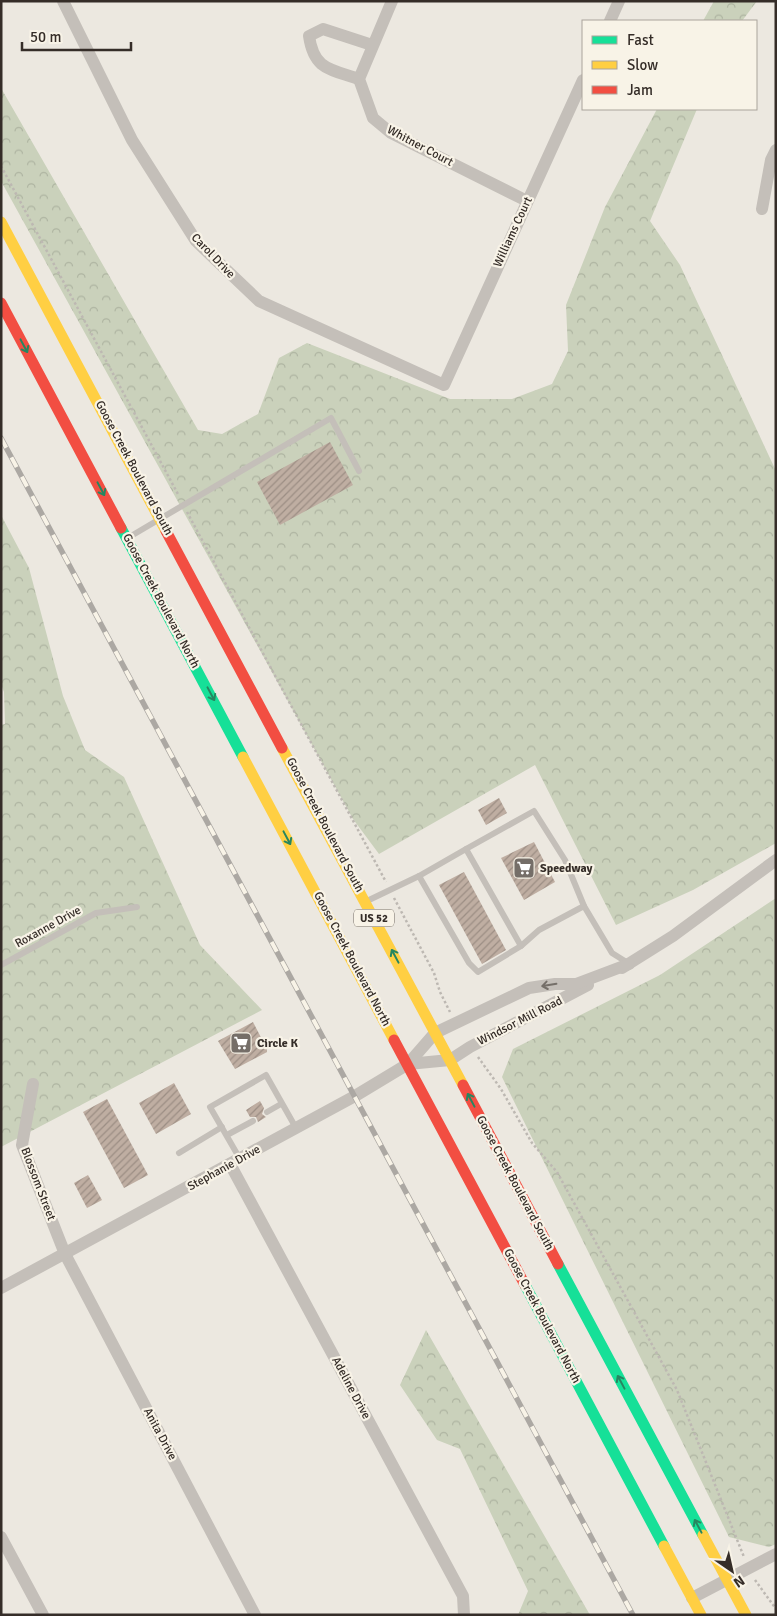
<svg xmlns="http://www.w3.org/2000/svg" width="777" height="1616" font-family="Signika,sans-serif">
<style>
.forest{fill:url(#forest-crowns)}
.building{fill:url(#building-hatch)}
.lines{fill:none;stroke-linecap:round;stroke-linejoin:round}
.path{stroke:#bdb8b2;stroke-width:2.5;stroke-dasharray:2.5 2.5;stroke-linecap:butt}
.lane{stroke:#c4bfb9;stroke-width:6}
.street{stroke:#c4bfb9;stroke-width:12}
.fast{stroke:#16e098;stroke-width:11}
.slow{stroke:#ffcf43;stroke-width:11}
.jam{stroke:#f24e42;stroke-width:11}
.rail-casing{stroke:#aca8a3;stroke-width:5.5}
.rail{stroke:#f8f3e7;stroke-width:4;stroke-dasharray:11;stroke-linecap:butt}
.oneway{stroke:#268660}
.oneway2{stroke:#756f69}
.labels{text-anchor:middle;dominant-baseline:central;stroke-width:4.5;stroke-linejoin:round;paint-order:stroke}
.shield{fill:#f8f3e7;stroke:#706861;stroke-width:1}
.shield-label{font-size:11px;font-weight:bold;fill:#352d28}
.street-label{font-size:12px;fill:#352d28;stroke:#f8f3e7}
.poi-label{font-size:12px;font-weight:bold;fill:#352d28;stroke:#f8f3e7;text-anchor:start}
</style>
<defs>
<pattern id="forest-crowns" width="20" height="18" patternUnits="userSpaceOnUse" patternTransform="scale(1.25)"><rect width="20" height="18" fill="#cad1bb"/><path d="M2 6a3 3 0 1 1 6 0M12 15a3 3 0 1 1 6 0" fill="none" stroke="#aeb4a1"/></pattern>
<pattern id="building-hatch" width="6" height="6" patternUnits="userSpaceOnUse" patternTransform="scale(1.25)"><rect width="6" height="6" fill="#bfaea2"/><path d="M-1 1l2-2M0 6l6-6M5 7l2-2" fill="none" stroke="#9c8e84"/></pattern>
</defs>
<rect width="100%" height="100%" fill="#ece8e0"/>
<g class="forest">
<polygon points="714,1 757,1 742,21 703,21"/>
<polygon points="1,88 198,430 222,434 258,414 279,358 307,343 450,399 512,399 552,384 568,351 566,305 605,207 657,109 697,109 650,221 680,265 776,471 776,843 693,890 616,925 535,765 379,854 353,819 1,181"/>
<polygon points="1,515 29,568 63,696 85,750 124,777 200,945 262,1010 1,1147 1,725 5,724 4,692 1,684"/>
<polygon points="776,898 776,1544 769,1547 729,1537 502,1077 513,1049 660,975"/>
<polygon points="426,1330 590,1615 518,1615 528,1591 460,1449 437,1440 400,1385"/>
</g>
<g class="building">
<polygon points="330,442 353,485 280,525 257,482"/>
<polygon points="499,798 507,813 486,825 478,810"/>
<polygon points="534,842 555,882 524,900 501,858"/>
<polygon points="464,872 506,950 482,964 439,885"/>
<polygon points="253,1022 267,1049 267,1052 235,1069 218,1041"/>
<polygon points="174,1083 191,1114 156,1134 139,1103"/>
<polygon points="107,1099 148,1175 124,1188 83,1112"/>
<polygon points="260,1101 264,1108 262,1114 266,1117 258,1122 256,1117 250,1117 246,1110"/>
<polygon points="88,1175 102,1200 87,1208 74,1183"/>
</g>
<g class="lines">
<g class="path">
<polyline points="1,166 179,496"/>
<polyline points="187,512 386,882"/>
<polyline points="394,898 434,973 440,992 450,1012"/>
<polyline points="478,1057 501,1089 532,1143 557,1172 677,1390 744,1557"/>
<polyline points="755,1580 776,1609"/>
</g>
<g class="lane">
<polyline points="131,536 331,418 359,471"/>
<polyline points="466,849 534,811 565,860 584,906"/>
<polyline points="419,876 466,849 521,946"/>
<polyline points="369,900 419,876 469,963 478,972 521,946 539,930 584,906 612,953 628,963"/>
<polyline points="1,965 96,913 137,907"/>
<polyline points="267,1112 281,1104"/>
<polyline points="227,1135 253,1121"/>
<polyline points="179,1153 222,1127"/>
<polyline points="240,1159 210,1107 266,1075 296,1128"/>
</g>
<g class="street">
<polyline points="63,1 132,140 196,241 259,301 444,385 583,80"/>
<polyline points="392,1 359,79 373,118 391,133 527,201"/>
<polyline points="610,21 619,1"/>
<path d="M 359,79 C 330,69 314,70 309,36 L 323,29 L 372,45"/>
<polyline points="762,209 771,160 776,150"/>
<polyline points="622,968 673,936 776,860"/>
<polyline points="408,1064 450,1060 470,1047 588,985"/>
<polyline points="33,1084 22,1145 65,1254 255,1615"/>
<polyline points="230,1164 463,1596 464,1615"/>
<polyline points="1,1288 355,1096 408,1064 435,1033 529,988 555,984 576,984 629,964"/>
<polyline points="1,1537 43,1615"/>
<polyline points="692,1598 776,1554"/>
</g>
<g class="fast">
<polyline points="121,528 243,757"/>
<polyline points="558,1264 703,1535"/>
<polyline points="525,1285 664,1546"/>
</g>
<g class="slow">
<polyline points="1,222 166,531"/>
<polyline points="282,748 463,1085"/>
<polyline points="243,757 394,1040"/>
<polyline points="703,1535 746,1615"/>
<polyline points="664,1546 701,1615"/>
</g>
<g class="jam">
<polyline points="1,303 121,528"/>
<polyline points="166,531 282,748"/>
<polyline points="394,1040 525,1285"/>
<polyline points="463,1085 558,1264"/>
</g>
<g class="rail-casing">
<polyline id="rail" points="1,438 633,1615"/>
</g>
<use href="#rail" class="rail"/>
</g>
<defs><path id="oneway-shaft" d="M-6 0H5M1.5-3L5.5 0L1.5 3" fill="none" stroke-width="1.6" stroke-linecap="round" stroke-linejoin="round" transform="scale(1.25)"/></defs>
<g class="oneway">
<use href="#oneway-shaft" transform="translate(24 346) rotate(62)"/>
<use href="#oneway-shaft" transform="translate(101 489) rotate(62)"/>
<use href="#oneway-shaft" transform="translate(211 694) rotate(62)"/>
<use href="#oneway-shaft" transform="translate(287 838) rotate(62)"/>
<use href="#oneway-shaft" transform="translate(395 956) rotate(-118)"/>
<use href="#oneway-shaft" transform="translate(471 1100) rotate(-118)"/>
<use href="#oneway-shaft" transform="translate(621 1382) rotate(-118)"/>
<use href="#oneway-shaft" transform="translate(698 1526) rotate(-118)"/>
</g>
<use class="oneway2" href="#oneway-shaft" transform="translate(549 985) rotate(171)"/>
<defs>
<g id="supermarket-square" transform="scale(1.125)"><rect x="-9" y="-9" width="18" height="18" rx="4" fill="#756e68" stroke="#f8f3e7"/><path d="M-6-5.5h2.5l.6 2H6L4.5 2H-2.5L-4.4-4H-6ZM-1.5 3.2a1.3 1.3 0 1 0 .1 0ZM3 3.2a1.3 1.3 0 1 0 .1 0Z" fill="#fff"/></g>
</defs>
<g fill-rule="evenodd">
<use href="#supermarket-square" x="524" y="868"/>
<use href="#supermarket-square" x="241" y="1043"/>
</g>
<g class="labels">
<rect class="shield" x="354" y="909.5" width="40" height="17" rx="4"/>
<g class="shield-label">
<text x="374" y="918">US 52</text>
</g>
<g class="street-label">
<text transform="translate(420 146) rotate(28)">Whitner Court</text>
<text transform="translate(513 232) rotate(-65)">Williams Court</text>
<text transform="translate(213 256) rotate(46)">Carol Drive</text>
<text transform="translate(134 468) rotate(62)">Goose Creek Boulevard South</text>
<text transform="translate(161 601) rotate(62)">Goose Creek Boulevard North</text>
<text transform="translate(325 825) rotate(62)">Goose Creek Boulevard South</text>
<text transform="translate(48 927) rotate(-29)">Roxanne Drive</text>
<text transform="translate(352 959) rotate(62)">Goose Creek Boulevard North</text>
<text transform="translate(520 1021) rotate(-27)">Windsor Mill Road</text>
<text transform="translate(224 1168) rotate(-29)">Stephanie Drive</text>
<text transform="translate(515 1183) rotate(62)">Goose Creek Boulevard South</text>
<text transform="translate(38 1184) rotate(69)">Blossom Street</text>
<text transform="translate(542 1316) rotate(62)">Goose Creek Boulevard North</text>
<text transform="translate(351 1388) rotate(62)">Adeline Drive</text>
<text transform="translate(160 1434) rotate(62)">Anita Drive</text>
</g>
<g class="poi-label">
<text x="540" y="868">Speedway</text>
<text x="257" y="1043">Circle K</text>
</g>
</g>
<rect width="777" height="1616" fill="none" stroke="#352d28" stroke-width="5"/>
<rect x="582" y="20" width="175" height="90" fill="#f8f3e7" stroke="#aaa49b"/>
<rect x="592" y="36" width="25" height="8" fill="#16e098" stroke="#aaa49b"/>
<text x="627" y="45" font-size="15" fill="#352d28">Fast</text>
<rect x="592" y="61" width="25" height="8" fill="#ffcf43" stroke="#aaa49b"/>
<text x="627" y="70" font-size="15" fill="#352d28">Slow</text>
<rect x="592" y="86" width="25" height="8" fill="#f24e42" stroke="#aaa49b"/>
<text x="627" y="95" font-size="15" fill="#352d28">Jam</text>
<g transform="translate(732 1571) rotate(146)" stroke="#f8f3e7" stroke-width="4" paint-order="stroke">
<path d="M0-4L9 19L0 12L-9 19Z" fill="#352d28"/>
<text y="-8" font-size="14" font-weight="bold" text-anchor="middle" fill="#352d28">N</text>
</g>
<path d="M22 42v8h109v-8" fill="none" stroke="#352d28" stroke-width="2.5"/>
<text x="30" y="42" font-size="15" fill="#352d28" stroke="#f8f3e7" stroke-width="4" paint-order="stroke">50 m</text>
</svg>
